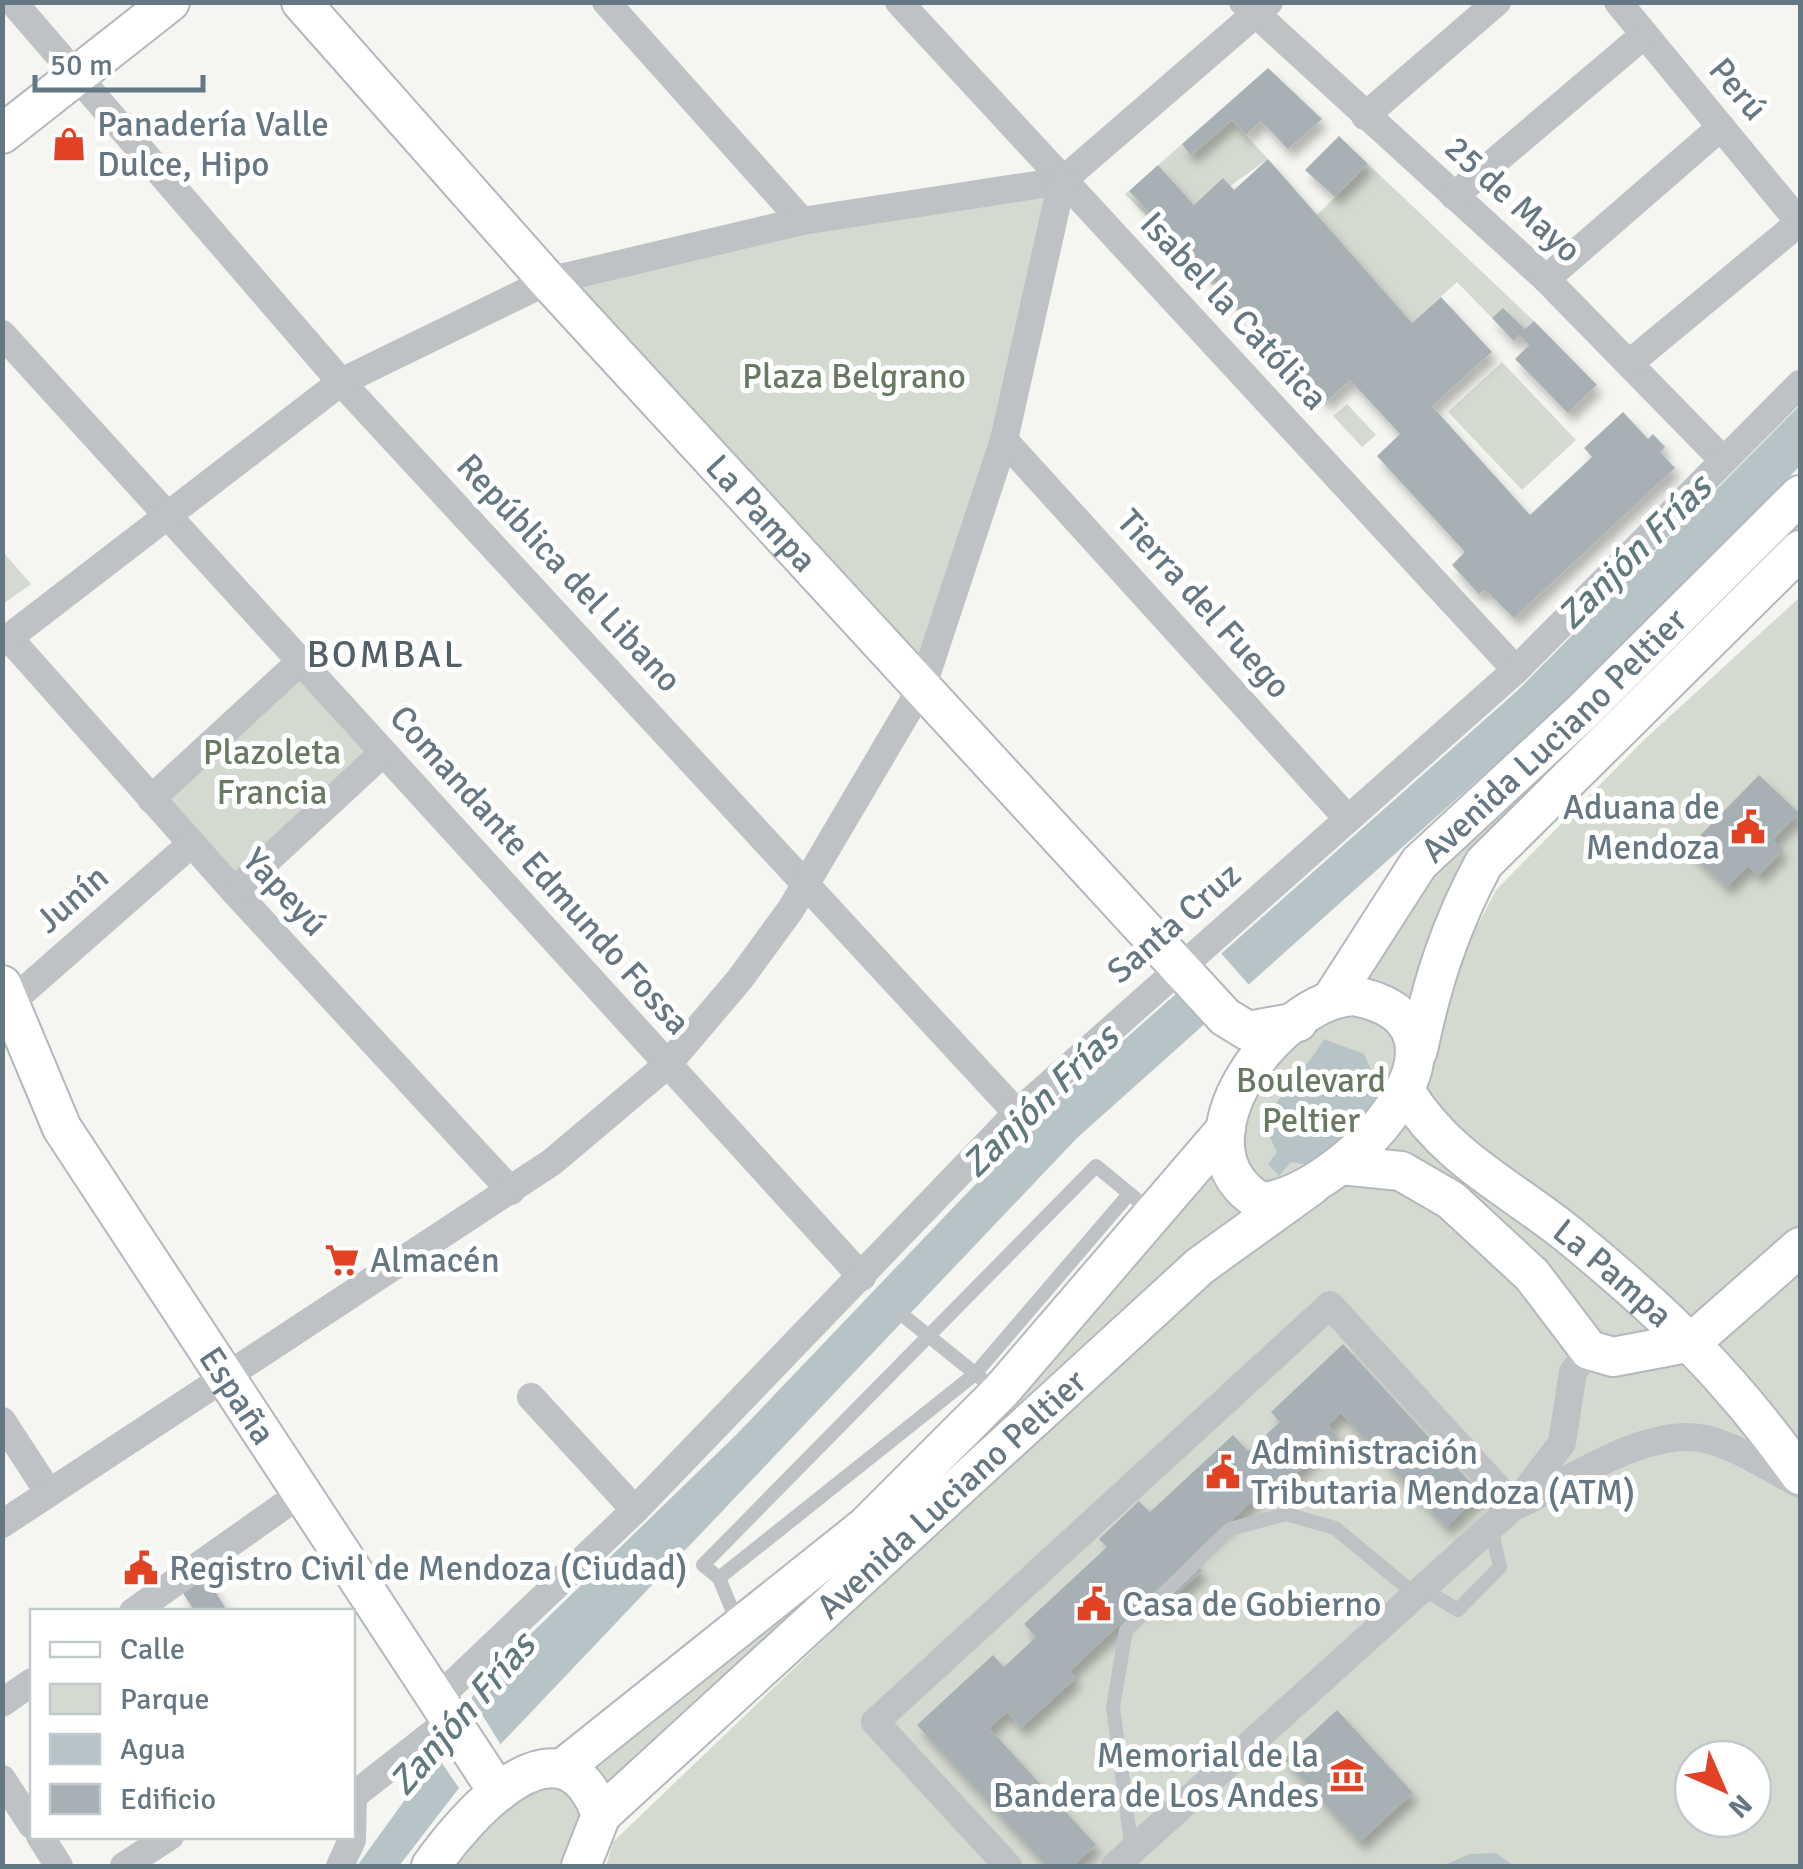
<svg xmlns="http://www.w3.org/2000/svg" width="1803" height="1869" font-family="Signika,sans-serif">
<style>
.green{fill:#d5dad0;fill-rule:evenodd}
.water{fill:#b6c4c7}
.pier{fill:#f5f5f1}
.building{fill:#a7b0b4;filter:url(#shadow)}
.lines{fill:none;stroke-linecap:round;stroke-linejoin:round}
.secondary-casing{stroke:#b2b8bc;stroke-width:42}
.lane{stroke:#bec2c5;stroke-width:14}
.street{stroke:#bec2c5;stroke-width:28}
.secondary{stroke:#fff;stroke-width:38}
.labels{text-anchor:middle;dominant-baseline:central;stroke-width:10;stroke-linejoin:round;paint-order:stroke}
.street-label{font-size:35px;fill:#647782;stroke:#fff}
.poi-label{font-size:35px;fill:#647782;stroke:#fff;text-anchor:start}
.park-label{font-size:35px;fill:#697a63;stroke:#fff}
.water-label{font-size:38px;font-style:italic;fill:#5f797f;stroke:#fff}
.neighbourhood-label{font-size:38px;letter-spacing:2.5px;fill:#526068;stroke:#fff}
</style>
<defs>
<filter id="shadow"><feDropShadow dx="5.5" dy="9" stdDeviation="5" flood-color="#0004"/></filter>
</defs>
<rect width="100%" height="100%" fill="#f5f5f1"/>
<g class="green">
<polygon points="1232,120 1268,159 1230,186 1223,179 1194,205 1158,165 1182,144 1191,154"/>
<polygon points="1368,164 1534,321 1525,329 1503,308 1492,318 1457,282 1412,323 1317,215"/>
<polygon points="1055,188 998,438 920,675 558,285 796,227"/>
<polygon points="1129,191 1326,402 1125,194"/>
<polygon points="1502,362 1576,440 1522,490 1448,412"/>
<polygon points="1347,404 1376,435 1362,447 1333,416"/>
<polygon points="1800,502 1800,544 1478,860 1402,1089 571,1866 436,1866 468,1822 821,1570 1448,856"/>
<polygon points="2,551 31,584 3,604 2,604"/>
<path d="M 1800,597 L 1800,1866 L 606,1866 L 613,1842 L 1202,1277 L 1348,1174 L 1496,890 L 1643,741 ZM 1693,1759 L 1753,1759 L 1753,1819 L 1693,1819 Z"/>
<polygon points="300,662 383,753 234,891 152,799"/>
</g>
<g class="water">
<polygon points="1800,405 1800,466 1547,718 1077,1138 459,1788 399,1866 357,1866 449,1739 480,1683 736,1435 1053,1103 1517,691"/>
<path d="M 1324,1039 L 1364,1054 L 1386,1103 L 1323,1167 L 1291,1162 L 1279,1176 L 1268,1164 L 1277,1152 L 1263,1123 C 1281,1091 1306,1070 1324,1039 Z"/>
<polygon points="1496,1853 1514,1866 1443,1866 1469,1854"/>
</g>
<g class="pier">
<polygon points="1220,952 1249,985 1204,1024 1174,992"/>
<polygon points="471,1697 501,1745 459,1788 437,1756"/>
</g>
<g class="building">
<polygon points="1268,68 1322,119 1288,149 1261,121 1246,135 1232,120 1191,155 1182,144"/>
<polygon points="1339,136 1368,164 1335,197 1305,170"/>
<polygon points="1268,159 1412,323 1441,297 1492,352 1432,406 1530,515 1592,457 1584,448 1623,412 1648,439 1653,434 1665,447 1660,452 1675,468 1514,618 1485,590 1479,594 1452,565 1465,552 1377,456 1400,434 1350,380 1326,402 1129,191 1158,165 1194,205 1223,178 1234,190"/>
<polygon points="1503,308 1525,329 1534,321 1597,385 1568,413 1515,359 1529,345 1519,335 1514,341 1492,318"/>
<polygon points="1759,775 1799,813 1773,840 1783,850 1758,876 1748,866 1727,887 1687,849"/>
<polygon points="1343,1344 1481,1494 1446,1527 1341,1413 1328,1425 1337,1436 1276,1492 1270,1485 1190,1558 1202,1571 1160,1610 1149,1597 1070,1671 1076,1678 1021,1728 1007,1712 989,1728 1096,1845 1073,1866 1047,1866 917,1725 993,1655 1004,1667 1036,1637 1024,1624 1107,1547 1099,1539 1139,1501 1150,1512 1233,1435 1248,1451 1280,1422 1271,1412"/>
<polygon points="205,1575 228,1612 195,1612 181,1590"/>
<polygon points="1337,1710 1413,1793 1360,1842 1284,1759"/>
</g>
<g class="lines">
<g class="secondary-casing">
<g id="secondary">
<path id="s1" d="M 301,2 L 548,281 L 1225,1017 L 1248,1031 L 1298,1022"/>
<polyline points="2,134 170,2"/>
<path id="s2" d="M 2,985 L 62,1128 L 498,1792"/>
<path d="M 1354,996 C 1502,1024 1344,1196 1261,1202 C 1167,1148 1277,999 1354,996 Z"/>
<path id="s3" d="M 1333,997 L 1419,863 L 1581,713 L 1800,495"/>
<path d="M 1418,1050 C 1432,982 1451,924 1484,863 L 1800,550"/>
<path id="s4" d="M 1405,1091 C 1449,1161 1507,1185 1569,1235 C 1663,1312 1729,1375 1800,1475"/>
<polyline points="1341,1165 1401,1171 1451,1200 1532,1275 1589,1350 1613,1357 1692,1342 1800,1247"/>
<polyline points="563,1768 866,1526 1001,1391 1226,1129"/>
<path id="s5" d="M 601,1815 L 1200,1266 L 1311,1186"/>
<path d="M 431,1866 C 467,1815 562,1706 601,1815 L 581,1866"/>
</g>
</g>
<g class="lane">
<polyline points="1129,1194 975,1374 719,1578 703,1565 1096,1166 1152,1212"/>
<polyline points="905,1317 982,1379"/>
<polyline points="719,1578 738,1624"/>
<polyline points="1423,1589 1458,1610 1500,1567 1491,1528"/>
<polyline points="1132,1851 1113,1707 1126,1630 1230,1529 1286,1514 1335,1528 1416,1595"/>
</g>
<g class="street">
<polyline points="13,2 341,382 1017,1113"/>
<polyline points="606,2 802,221"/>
<polyline points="899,2 1516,670"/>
<polyline points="1243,2 1546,279 1723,460"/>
<polyline points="1618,2 1800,223"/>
<polyline points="1365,116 1497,2"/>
<polyline points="1062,181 1269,2"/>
<polyline points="1454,196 1644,35"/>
<polyline points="1546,279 1721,127"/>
<polyline points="2,334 862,1277"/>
<polyline points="1631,362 1800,222"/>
<polyline points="1004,440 1348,819"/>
<polyline points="9,638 234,891 511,1191"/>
<polyline points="2,643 341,382 548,281 802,221 1062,181"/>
<polyline points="151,799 300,662"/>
<polyline points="234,891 383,753"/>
<polyline points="2,1010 191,844"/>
<polyline points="531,1397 635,1510"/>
<polyline points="2,1421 49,1493"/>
<path d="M 1520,1504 C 1569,1481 1630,1438 1686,1437 C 1724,1436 1767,1468 1800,1484"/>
<polyline points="2,1524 552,1162 667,1065 740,979 791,909 923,685 1004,440 1062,181"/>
<polyline points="133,1612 303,1492"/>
<polyline points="437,1699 635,1510 1017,1113 1516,670 1800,384"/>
<polyline points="2,1703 32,1682"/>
<polyline points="2,1779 32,1825"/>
<polyline points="40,1836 59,1866"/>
<polyline points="124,1866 170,1836"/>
<polyline points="340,1866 352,1840 353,1796 450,1720"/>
<polyline points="1008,1866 875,1722 1330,1305 1514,1506"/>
<polyline points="1115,1866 1514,1506 1562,1443 1573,1372 1589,1350"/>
</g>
<use href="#secondary" class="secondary"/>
</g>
<defs>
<g id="shop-bare" transform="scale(2.7)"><path d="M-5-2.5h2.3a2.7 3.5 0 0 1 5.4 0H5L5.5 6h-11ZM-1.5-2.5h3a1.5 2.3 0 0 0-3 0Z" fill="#e24224" stroke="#fff" stroke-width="2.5" paint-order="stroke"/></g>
<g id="civic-bare" transform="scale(2.7)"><path d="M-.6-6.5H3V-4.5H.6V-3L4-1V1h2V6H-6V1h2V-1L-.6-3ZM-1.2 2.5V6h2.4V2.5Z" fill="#e24224" stroke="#fff" stroke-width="2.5" paint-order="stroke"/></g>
<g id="supermarket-bare" transform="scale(2.7)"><path d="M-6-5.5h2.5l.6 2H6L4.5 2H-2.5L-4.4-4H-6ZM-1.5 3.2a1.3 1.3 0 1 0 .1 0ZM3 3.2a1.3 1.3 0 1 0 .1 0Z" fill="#e24224" stroke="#fff" stroke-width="2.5" paint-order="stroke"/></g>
<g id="museum-bare" transform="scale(2.7)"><path d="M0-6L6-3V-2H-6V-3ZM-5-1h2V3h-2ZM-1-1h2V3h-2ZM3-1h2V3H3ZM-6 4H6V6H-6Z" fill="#e24224" stroke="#fff" stroke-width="2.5" paint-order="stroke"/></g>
</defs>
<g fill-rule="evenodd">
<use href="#shop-bare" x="69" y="144"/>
<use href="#civic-bare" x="1748" y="827"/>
<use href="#supermarket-bare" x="342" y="1260"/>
<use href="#civic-bare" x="1223" y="1472"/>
<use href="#civic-bare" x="141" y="1568"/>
<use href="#civic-bare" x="1094" y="1604"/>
<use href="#museum-bare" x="1347" y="1775"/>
</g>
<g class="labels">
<g class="street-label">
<text transform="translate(1738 89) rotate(50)">Perú</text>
<text transform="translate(1513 199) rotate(42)">25 de Mayo</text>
<text transform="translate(1234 311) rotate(47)">Isabel la Católica</text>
<text stroke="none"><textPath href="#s1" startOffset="688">La Pampa</textPath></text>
<text transform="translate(569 573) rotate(47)">República del Libano</text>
<text transform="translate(1204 604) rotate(48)">Tierra del Fuego</text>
<text stroke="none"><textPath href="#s3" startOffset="345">Avenida Luciano Peltier</textPath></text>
<text transform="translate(540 870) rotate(48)">Comandante Edmundo Fossa</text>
<text transform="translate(285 892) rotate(47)">Yapeyú</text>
<text transform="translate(72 899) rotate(-41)">Junín</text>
<text transform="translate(1174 923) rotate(-41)">Santa Cruz</text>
<text stroke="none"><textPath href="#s4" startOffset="278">La Pampa</textPath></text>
<text stroke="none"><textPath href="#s2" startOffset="475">España</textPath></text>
<text stroke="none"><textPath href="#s5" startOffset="475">Avenida Luciano Peltier</textPath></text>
</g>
<g class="poi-label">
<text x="97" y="124">Panadería Valle<tspan x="97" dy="40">Dulce, Hipo</tspan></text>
<text x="1720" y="807" text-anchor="end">Aduana de<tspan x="1720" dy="40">Mendoza</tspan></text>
<text x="370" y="1260">Almacén</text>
<text x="1251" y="1452">Administración<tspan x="1251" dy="40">Tributaria Mendoza (ATM)</tspan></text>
<text x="169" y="1568">Registro Civil de Mendoza (Ciudad)</text>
<text x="1122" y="1604">Casa de Gobierno</text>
<text x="1319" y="1755" text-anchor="end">Memorial de la<tspan x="1319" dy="40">Bandera de Los Andes</tspan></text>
</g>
<g class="park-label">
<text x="854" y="376">Plaza Belgrano</text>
<text x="272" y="752">Plazoleta<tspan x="272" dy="40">Francia</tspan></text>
<text x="1311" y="1080">Boulevard<tspan x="1311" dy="40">Peltier</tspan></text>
</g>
<g class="water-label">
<text transform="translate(1634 552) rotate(-45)">Zanjón Frías</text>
<text transform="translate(1040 1101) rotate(-44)">Zanjón Frías</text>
<text transform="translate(462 1714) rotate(-49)">Zanjón Frías</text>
</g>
<g class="neighbourhood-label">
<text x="386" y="654">BOMBAL</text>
</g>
</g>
<rect width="1803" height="1869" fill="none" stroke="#647782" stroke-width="10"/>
<rect x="30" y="1609" width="325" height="230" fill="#ffffff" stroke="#c1c9cd" stroke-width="2.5"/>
<rect x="50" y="1642" width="50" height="15" fill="#ffffff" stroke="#c1c9cd" stroke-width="2.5"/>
<text x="120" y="1659" font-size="30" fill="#647782">Calle</text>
<rect x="50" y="1684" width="50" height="30" fill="#d5dad0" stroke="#c1c9cd" stroke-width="2.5"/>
<text x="120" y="1709" font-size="30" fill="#647782">Parque</text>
<rect x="50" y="1734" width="50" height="30" fill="#b6c4c7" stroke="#c1c9cd" stroke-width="2.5"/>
<text x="120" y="1759" font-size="30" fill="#647782">Agua</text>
<rect x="50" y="1784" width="50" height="30" fill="#a7b0b4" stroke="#c1c9cd" stroke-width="2.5"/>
<text x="120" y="1809" font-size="30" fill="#647782">Edificio</text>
<g transform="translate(1723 1789) rotate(135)"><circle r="48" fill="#ffffff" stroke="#c1c9cd" stroke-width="2.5"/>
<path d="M0-8L18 38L0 25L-18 38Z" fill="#e24224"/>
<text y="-15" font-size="28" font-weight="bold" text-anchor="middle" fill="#647782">N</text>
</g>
<path d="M35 75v15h168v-15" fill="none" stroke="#647782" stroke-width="5"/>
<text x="50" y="75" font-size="30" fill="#647782" stroke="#ffffff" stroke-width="8" paint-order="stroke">50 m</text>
</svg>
